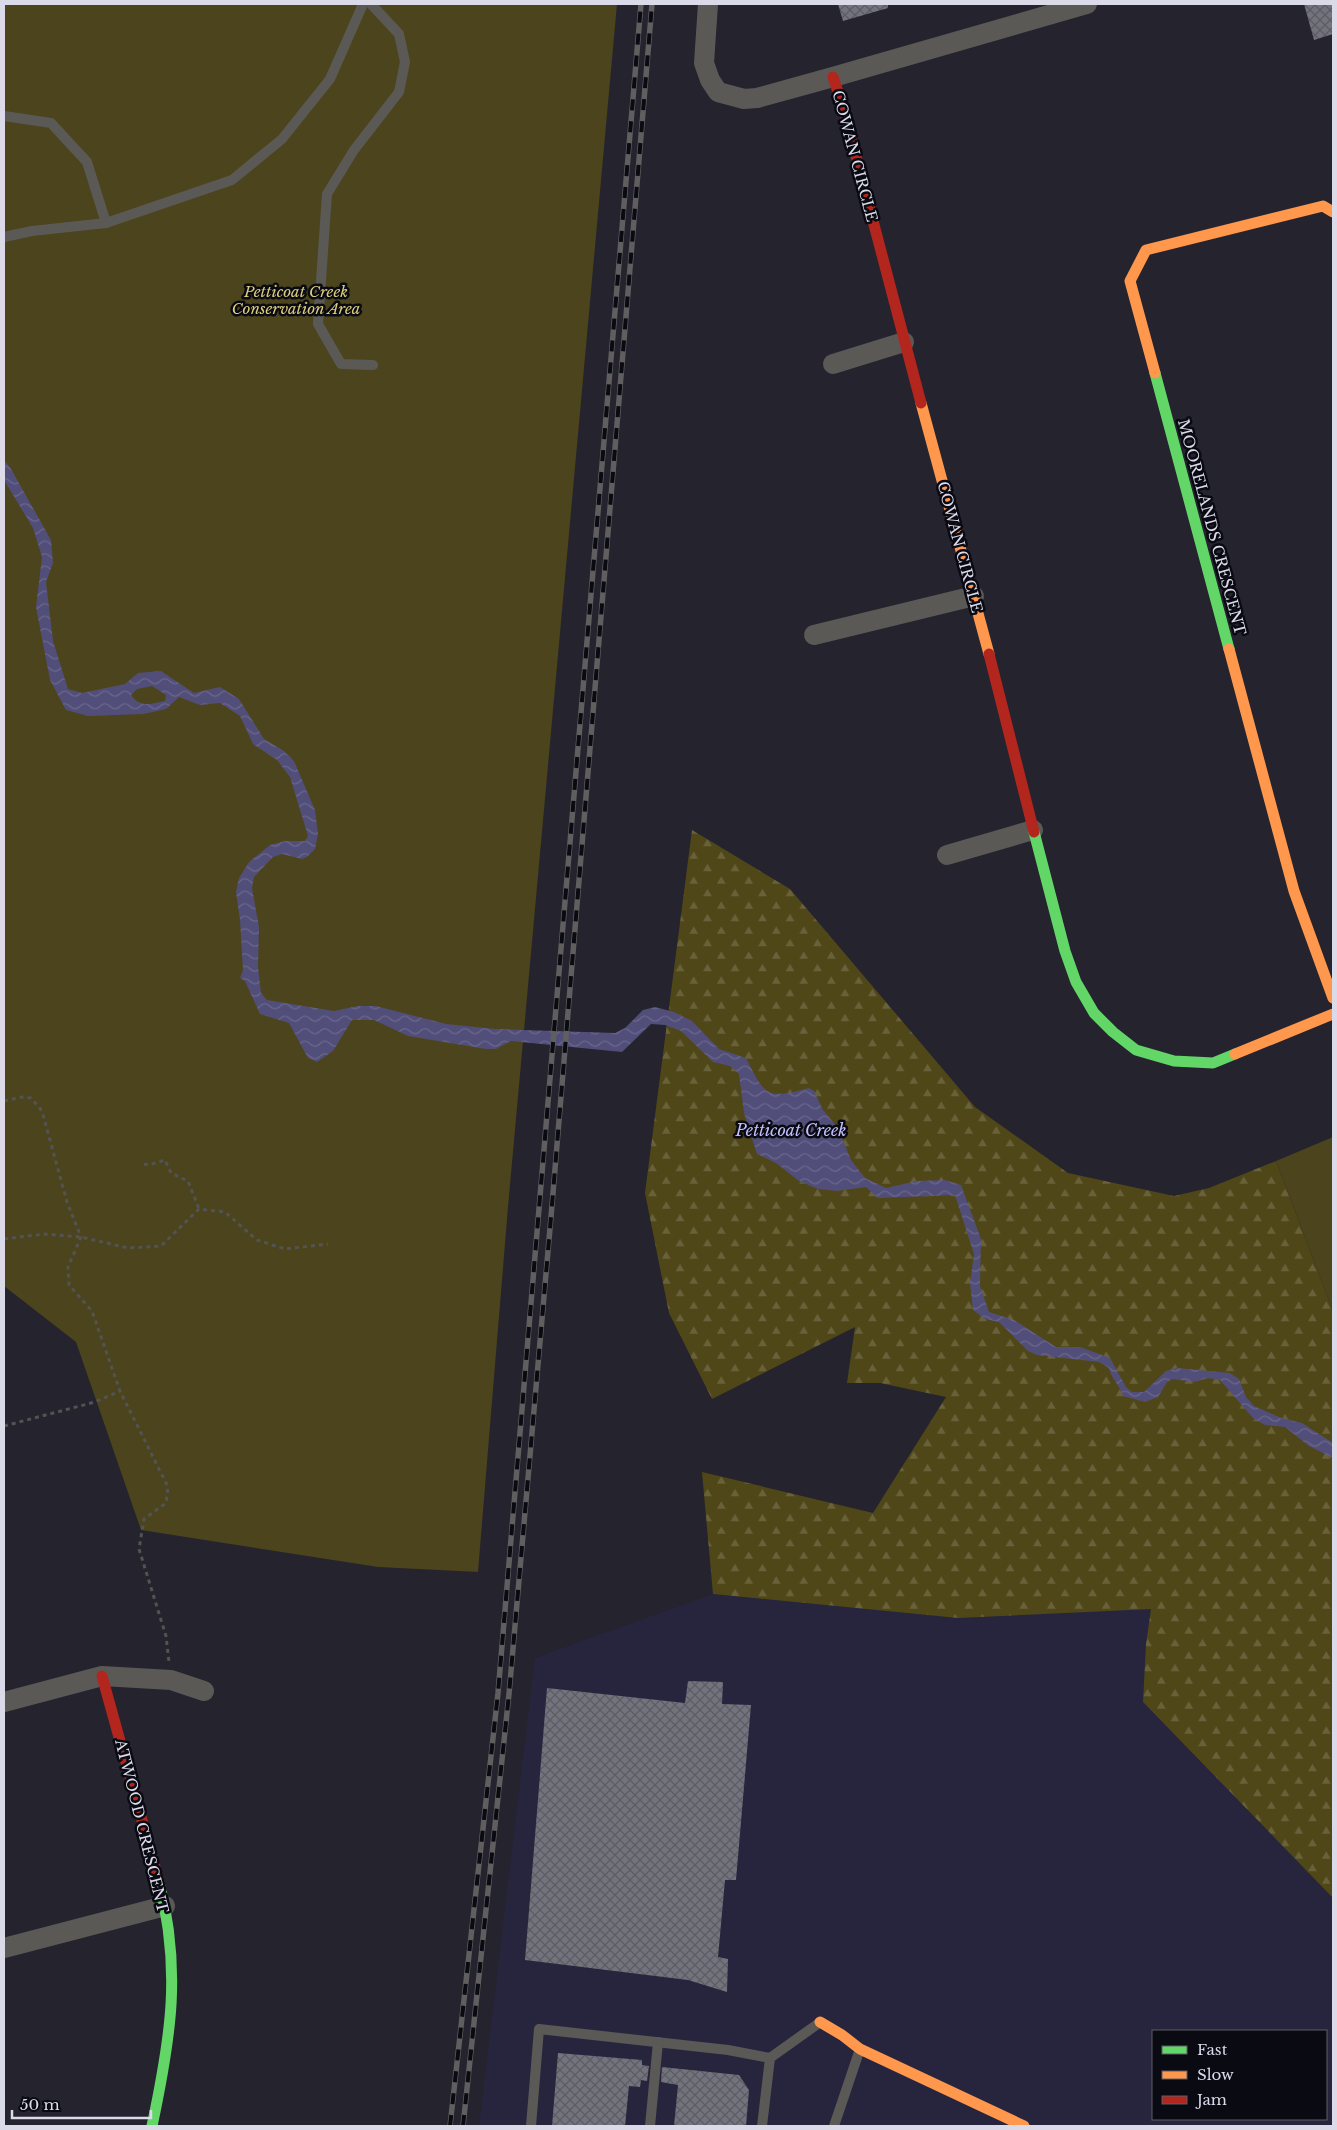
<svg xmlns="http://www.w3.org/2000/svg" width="1337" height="2130" font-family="'Libre Baskerville',serif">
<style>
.built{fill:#27253e;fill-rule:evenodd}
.forest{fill:url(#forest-firs)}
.park{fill:#4b441c}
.water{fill:url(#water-waves);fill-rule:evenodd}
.building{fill:url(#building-cross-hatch)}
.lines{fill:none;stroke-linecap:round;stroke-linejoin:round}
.path{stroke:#535353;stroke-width:3;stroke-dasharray:4 4;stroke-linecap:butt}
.lane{stroke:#5a5956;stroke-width:10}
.street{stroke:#5a5956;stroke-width:20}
.fast{stroke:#63d668;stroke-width:11}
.slow{stroke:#ff974d;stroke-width:11}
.jam{stroke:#b3261e;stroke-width:11}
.rail-casing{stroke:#605e5e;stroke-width:5.5}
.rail{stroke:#0a0a13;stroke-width:4;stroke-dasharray:11;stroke-linecap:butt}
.labels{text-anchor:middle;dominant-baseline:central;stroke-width:5;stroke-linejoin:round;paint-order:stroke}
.street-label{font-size:15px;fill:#dbdae9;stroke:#0a0a13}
.park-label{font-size:15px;font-style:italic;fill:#ddcf7b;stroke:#0a0a13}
.water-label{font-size:16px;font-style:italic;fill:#c4c1fd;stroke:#0a0a13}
</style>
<defs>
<pattern id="forest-firs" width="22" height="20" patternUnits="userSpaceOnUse" patternTransform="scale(1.25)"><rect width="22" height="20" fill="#4f4718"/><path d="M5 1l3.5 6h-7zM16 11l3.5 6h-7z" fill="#68613a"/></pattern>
<pattern id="water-waves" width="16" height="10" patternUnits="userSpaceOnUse" patternTransform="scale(1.25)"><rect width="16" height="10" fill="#524e7a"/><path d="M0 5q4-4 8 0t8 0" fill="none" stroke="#6a678d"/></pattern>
<pattern id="building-cross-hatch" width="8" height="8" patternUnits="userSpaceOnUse" patternTransform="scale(1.25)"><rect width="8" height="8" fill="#73737d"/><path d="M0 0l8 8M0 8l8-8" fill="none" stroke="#5d5c64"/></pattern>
</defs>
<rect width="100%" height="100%" fill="#24232e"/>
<path class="built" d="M 713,1594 L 958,1618 L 1151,1608 L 1146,1644 L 1143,1702 L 1333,1898 L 1333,2126 L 479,2126 L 535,1658 ZM 1153,2031 L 1326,2031 L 1326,2119 L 1153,2119 Z"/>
<polygon class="forest" points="692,830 790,889 975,1107 1068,1173 1174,1196 1209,1188 1276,1161 1333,1311 1333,1898 1143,1702 1146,1644 1151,1609 958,1618 713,1594 702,1472 873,1513 946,1397 880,1383 847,1383 855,1327 712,1399 669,1313 645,1193"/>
<g class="park">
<polygon points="4,4 617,4 508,1207 478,1572 378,1567 141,1530 76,1342 4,1286"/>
<polygon points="1333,1137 1333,1311 1276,1161"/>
</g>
<path class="water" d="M 4,460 L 11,469 L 51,540 L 53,563 L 46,582 L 53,641 L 68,689 L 82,693 L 125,684 L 138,673 L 161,671 L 194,693 L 220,687 L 239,699 L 264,739 L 284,751 L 294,761 L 315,810 L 318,834 L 315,849 L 307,857 L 302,859 L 282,854 L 273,857 L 254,877 L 252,888 L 259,927 L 258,967 L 261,993 L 267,1000 L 334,1011 L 358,1006 L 376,1006 L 446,1024 L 495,1029 L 615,1033 L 625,1028 L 643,1010 L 655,1007 L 674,1012 L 692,1021 L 719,1049 L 746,1058 C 765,1095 765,1100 809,1088 L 814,1091 L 823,1110 L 838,1128 L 851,1160 L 865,1178 L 886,1188 L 917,1181 L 945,1180 L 961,1185 L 981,1239 L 980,1286 L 989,1312 L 1014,1320 L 1056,1347 L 1080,1347 L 1110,1358 L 1126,1387 L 1132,1392 L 1144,1392 L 1166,1371 L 1177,1368 L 1230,1373 L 1239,1379 L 1246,1397 L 1254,1406 L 1281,1418 L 1302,1423 L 1333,1443 L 1333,1458 L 1309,1446 L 1285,1427 L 1265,1425 L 1253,1418 L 1220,1380 L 1208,1378 L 1194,1382 L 1173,1379 L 1167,1382 L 1158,1397 L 1145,1402 L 1123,1396 C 1120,1385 1112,1380 1109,1368 L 1099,1362 L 1037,1355 L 1028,1351 L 999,1322 L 985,1319 L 973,1310 L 970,1283 L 974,1254 L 955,1195 L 878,1198 L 866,1187 L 837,1191 L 818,1189 L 799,1181 L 776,1163 L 757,1154 L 744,1113 L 739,1074 L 730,1066 L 713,1062 L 681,1031 L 665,1025 L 651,1024 L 622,1052 L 511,1041 L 496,1049 L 486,1049 L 408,1036 L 374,1020 L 352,1020 L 333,1051 L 317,1062 L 308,1058 L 289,1023 L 260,1014 L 245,981 L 240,978 L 243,970 L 240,920 L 236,892 L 239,878 L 249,862 L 270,845 L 285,841 L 305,841 L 308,836 L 290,777 L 277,760 L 253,744 L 240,716 L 220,703 L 200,705 L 179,697 L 166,709 L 143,714 L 88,716 L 66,710 L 50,680 L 36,607 L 42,557 L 33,528 L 4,480 ZM 152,686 L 166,695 L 165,701 C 151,704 140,708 131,695 L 137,689 Z"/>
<g class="building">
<polygon points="838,4 888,4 888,8 843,21"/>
<polygon points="1304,4 1333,4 1333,34 1314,40"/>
<polygon points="688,1681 723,1682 722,1704 751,1705 736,1880 725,1880 718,1957 728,1959 727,1992 688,1980 525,1960 547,1688 685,1703"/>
<polygon points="558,2053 642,2060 642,2065 649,2066 647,2081 641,2080 640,2087 629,2086 625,2126 552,2126"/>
<polygon points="662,2067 739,2075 749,2090 746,2126 674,2126 678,2085 661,2082"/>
</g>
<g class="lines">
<g class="path">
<polyline points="4,1101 21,1097 31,1098 42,1111 67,1202 81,1237 68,1267 69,1285 92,1311 120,1391 168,1487 166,1503 144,1519 139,1549 166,1636 169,1662"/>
<polyline points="144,1164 149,1165 165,1160 171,1173 188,1181 199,1209"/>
<polyline points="4,1239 45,1234 81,1237 128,1248 161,1246 199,1209 225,1212 257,1240 285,1249 328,1244"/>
<polyline points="4,1426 95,1402 120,1391"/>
</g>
<g class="lane">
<polyline points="371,4 399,34 405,62 399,92 354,150 327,194 318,324 341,364 373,365"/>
<polyline points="4,116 51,123 87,162 106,223"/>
<polyline points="4,237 32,231 106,223 232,180 282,139 330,79 363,4"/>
<polyline points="531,2126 539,2029 728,2050 770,2058"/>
<polyline points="650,2126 658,2042"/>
<polyline points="762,2126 770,2058 819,2023"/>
<polyline points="834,2126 860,2049"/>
</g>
<g class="street">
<polyline points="708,4 704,63 710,80 718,92 744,99 757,98 833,77 1087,4"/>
<polyline points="833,364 904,342"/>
<polyline points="814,635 974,596"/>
<polyline points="947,855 1033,830"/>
<polyline points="4,1702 102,1676 171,1680 204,1691"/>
<polyline points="4,1948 165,1906"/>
</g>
<g class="fast">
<polyline points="1155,373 1229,649"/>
<polyline points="1034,832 1065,951 1076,982 1094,1013 1113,1032 1136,1050 1174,1061 1213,1063 1235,1054"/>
<path d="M 152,2126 C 171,2037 182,1968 158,1878"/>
</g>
<g class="slow">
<polyline points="1155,373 1130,281 1146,250 1323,206 1333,212"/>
<polyline points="921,403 989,654"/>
<polyline points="1229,649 1294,891 1333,998"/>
<polyline points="1235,1054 1333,1014"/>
<polyline points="820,2022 842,2035 860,2049 1024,2126"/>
</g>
<g class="jam">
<polyline points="833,77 843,107 921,403"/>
<polyline points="989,654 1034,832"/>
<polyline points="102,1676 158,1878"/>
</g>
<g class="rail-casing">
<g id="rail">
<polyline points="450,2126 498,1693 641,4"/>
<polyline points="463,2126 509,1694 551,1217 652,4"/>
</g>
</g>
<use href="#rail" class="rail"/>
</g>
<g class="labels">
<g class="street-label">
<text transform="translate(855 156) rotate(75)">COWAN CIRCLE</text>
<text transform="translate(1212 527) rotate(75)">MOORELANDS CRESCENT</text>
<text transform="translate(960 547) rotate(75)">COWAN CIRCLE</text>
<text transform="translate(142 1826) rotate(76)">ATWOOD CRESCENT</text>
</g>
<g class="park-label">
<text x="296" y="291">Petticoat Creek<tspan x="296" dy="17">Conservation Area</tspan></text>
</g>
<g class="water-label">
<text x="791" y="1130">Petticoat Creek</text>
</g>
</g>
<rect width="1337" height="2130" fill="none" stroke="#dbdae9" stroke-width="10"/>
<rect x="1152" y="2030" width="175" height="90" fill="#0a0a13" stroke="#5e5d69"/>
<rect x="1162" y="2046" width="25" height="8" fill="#63d668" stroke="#5e5d69"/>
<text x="1197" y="2055" font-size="15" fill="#dbdae9">Fast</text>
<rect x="1162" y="2071" width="25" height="8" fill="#ff974d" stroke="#5e5d69"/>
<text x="1197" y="2080" font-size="15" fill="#dbdae9">Slow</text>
<rect x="1162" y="2096" width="25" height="8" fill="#b3261e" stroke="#5e5d69"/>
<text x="1197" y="2105" font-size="15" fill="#dbdae9">Jam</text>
<path d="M12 2110v8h139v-8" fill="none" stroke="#dbdae9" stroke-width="2.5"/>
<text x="20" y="2110" font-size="15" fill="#dbdae9" stroke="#0a0a13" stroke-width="4" paint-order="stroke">50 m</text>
</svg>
